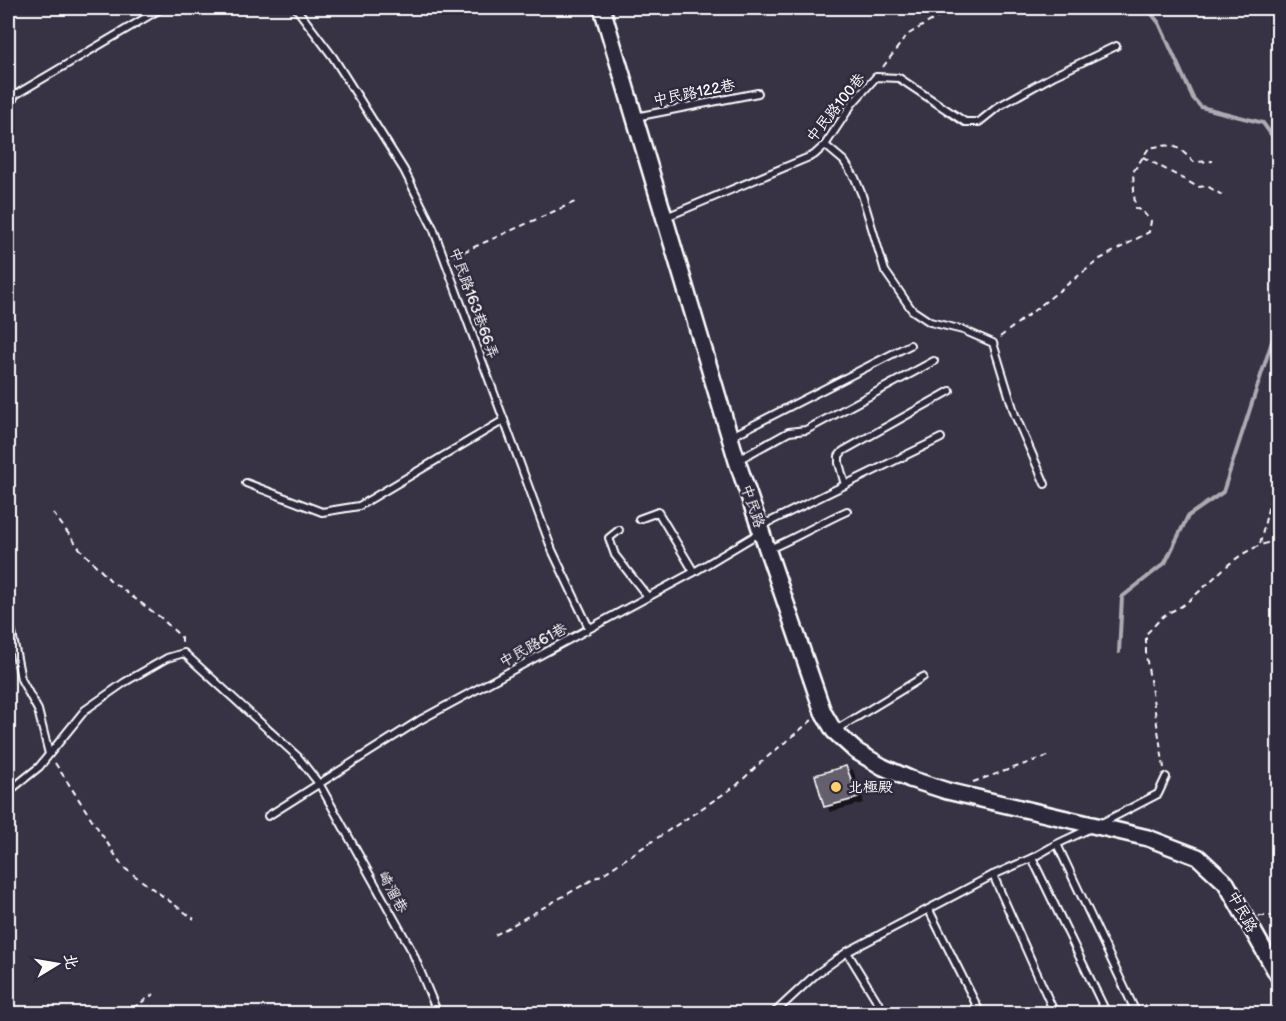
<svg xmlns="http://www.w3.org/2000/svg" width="1286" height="1021" font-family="'Balsamiq Sans','LXGW WenKai TC',sans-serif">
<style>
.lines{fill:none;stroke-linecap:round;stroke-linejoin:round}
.stream{stroke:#adabb2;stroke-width:4}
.building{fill:#635f6d;stroke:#fff;stroke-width:1.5;filter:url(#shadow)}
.service-casing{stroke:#fff;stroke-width:10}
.tertiary-casing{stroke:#fff;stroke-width:20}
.path{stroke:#fff;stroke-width:2;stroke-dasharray:6 4.5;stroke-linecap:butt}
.service{stroke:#2f2a3d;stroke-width:6}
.tertiary{stroke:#2f2a3d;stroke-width:15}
.poi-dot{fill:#ffd166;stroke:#2f2a3d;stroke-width:2}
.labels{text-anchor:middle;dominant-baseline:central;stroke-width:5;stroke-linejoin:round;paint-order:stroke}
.street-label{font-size:15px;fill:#fff;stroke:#2f2a3d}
.poi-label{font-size:15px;fill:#fff;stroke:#2f2a3d;text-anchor:start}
</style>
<defs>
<filter id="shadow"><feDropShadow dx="6" dy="4" stdDeviation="0" flood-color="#0009"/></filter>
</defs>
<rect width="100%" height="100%" fill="#373345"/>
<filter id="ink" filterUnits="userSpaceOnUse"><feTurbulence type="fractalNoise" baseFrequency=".0167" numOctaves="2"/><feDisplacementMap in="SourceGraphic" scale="12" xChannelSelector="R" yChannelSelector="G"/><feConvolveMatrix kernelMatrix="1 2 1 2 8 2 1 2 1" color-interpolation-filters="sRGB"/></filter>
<g filter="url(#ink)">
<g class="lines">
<g class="stream">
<polyline points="1147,8 1159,23 1193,98 1201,107 1263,123 1278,144"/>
<polyline points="1119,652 1122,597 1165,563 1188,516 1223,492 1278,323"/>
</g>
</g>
<polygon class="building" points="846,766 858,798 824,807 815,775"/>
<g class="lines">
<g class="service-casing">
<g id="service">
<polyline points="296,8 333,57 404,170 433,228 552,550 589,628"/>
<polyline points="635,117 758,93"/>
<polyline points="8,118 10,106 15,95 162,8"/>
<polyline points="825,145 844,161 855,178 862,195 885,271 912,310 930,322 963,330 993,343 1015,415 1045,484"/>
<polyline points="666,217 814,155 825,145 852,104 876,77 899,78 965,122 979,122 999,106 1055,75 1116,46"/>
<polyline points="730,437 910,345"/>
<polyline points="738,460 789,432 806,430 934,361"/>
<polyline points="246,483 322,512 359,506 504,420"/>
<polyline points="845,485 839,463 839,456 843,451 950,391"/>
<polyline points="639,519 658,512 694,572"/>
<polyline points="619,530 609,538 615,555 647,596"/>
<path d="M 769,549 C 796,538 820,523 847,511"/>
<polyline points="8,595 11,628 21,679 38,710 49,754"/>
<polyline points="834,731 923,677"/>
<polyline points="8,792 39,767 85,710 125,682 167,658 184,653 298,757 320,785 412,951 438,1014"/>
<polyline points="268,816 420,720 694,572 761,532 765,524 941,438"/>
<polyline points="1100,824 1158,794 1166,777"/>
<polyline points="1057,844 1134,1008"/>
<polyline points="1032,858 1107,1014"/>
<polyline points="993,875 1055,1014"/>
<polyline points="929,910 981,1014"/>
<polyline points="847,952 885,1014"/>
<polyline points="773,1014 815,975 847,952 993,875 1032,858 1057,844 1091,828"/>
</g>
</g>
<g class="tertiary-casing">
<polyline id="tertiary" points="602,8 737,461 823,712 834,731 856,751 883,767 910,779 947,791 1148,838 1198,857 1226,883 1278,975"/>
</g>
<g class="path">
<polyline points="883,67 907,35 953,8"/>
<polyline points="1143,157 1198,187 1207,186 1222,195"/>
<polyline points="454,256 575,202"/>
<path d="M 1000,337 L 1100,259 L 1149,232 L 1151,221 L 1142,211 L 1135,208 L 1133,172 L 1149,148 C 1174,143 1175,144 1194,162 L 1213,161"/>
<polyline points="53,513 80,549 111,581 160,617 182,638 182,643"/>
<polyline points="1260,544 1270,500 1278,481"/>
<polyline points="55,763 123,867 194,919"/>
<path d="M 1164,768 L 1146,655 L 1146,634 C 1153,628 1159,619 1166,614 C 1171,611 1178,609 1183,605 C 1218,579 1232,550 1278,540"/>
<polyline points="973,782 1048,756"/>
<polyline points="1259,916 1278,916"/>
<polyline points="495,935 606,872 737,785 760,763 812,720"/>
<polyline points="124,1014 154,994"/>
</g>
<use href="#service" class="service"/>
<use href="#tertiary" class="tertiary"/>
</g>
</g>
<circle class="poi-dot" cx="836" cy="787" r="6"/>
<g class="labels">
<g class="street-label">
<text transform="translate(694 93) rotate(-11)">中民路122巷</text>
<text transform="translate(836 108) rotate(-51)">中民路100巷</text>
<text transform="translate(474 303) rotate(70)">中民路163巷66弄</text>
<text transform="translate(753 506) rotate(71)">中民路</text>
<text transform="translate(533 645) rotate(-29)">中民路61巷</text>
<text transform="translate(393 892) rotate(61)">崎溜巷</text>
<text transform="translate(1242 912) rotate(61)">中民路</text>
</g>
<g class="poi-label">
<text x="848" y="787">北極殿</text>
</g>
</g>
<rect width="1286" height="1021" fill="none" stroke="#2f2a3d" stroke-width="30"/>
<rect x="15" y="15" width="1256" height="991" fill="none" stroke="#fff" stroke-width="2" filter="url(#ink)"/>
<g transform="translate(57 964) rotate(79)" stroke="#2f2a3d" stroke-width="4.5" paint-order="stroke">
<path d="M0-4.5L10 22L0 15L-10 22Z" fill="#ffffff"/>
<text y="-9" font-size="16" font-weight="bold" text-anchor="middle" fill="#ffffff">北</text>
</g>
</svg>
